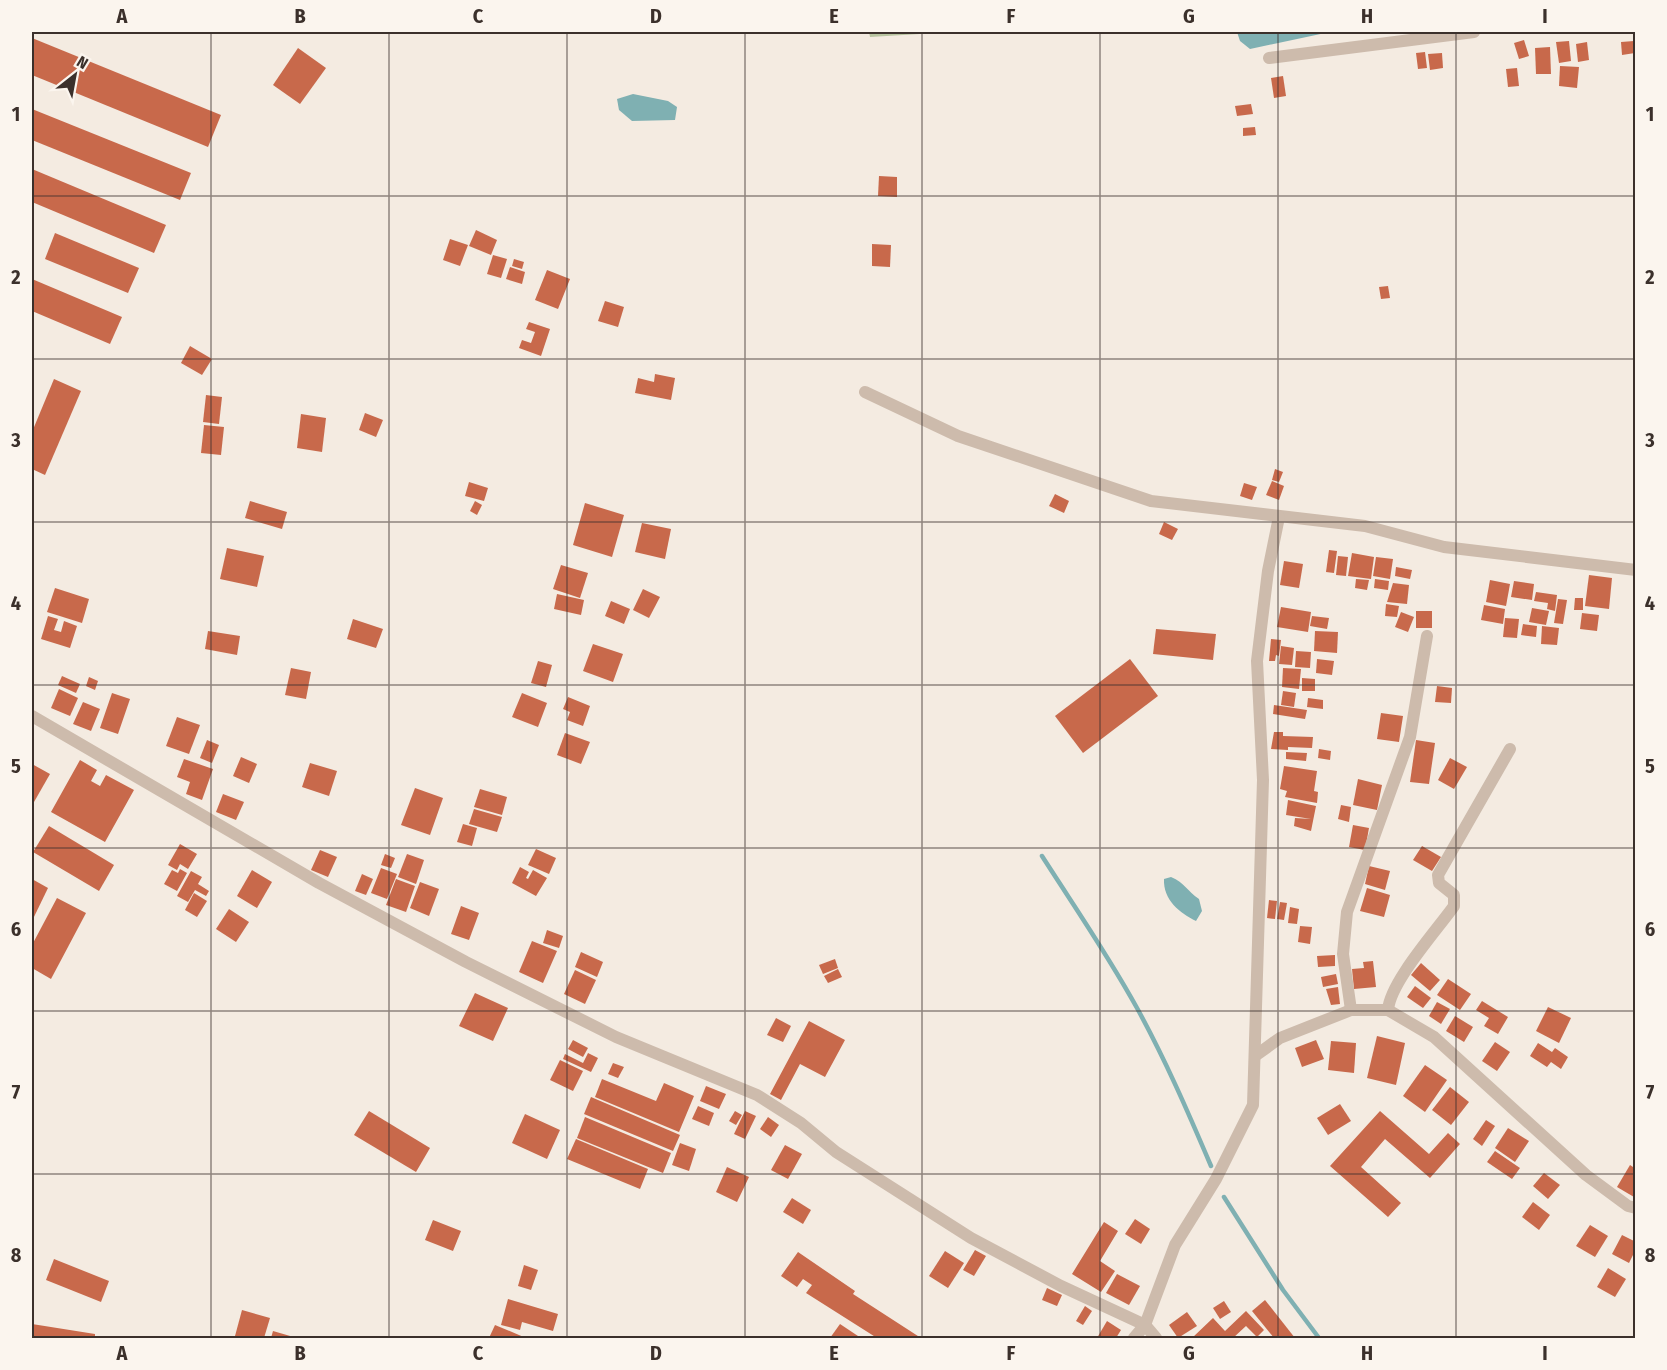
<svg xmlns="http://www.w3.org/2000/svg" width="1667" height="1370" font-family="'Fira Sans Condensed',sans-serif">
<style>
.green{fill:#b8c4a0}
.water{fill:#7fb0b2}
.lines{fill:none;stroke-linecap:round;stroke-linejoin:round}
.stream{stroke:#7fb0b2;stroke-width:4.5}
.building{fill:#c8694b}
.minor{stroke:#cdbbac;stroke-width:12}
.grid{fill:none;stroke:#3b302b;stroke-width:1.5;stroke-opacity:0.55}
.neatline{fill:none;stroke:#3b302b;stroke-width:2}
.grid-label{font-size:20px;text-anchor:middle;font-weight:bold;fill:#3b302b}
</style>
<rect width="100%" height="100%" fill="#f4ebe1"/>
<polygon class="green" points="869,32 953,32 870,37"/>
<g class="water">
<polygon points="1237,32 1330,32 1250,49 1240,41"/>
<polygon points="633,94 668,101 677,107 675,120 632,121 619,110 617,99"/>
<path d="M 1171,877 C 1185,883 1187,891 1199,899 L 1202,911 L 1196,921 C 1180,913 1163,900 1164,879 Z"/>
</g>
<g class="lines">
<g class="stream">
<path d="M 1042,856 C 1074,906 1108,955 1137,1008 C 1165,1059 1188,1112 1211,1166"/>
<polyline points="1224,1197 1283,1290 1319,1338"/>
</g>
</g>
<g class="building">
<polygon points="32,38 221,115 208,147 32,75"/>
<polygon points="1524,40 1529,56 1519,59 1514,43"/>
<polygon points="1569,41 1571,61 1559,63 1556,42"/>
<polygon points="1634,41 1635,53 1622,55 1621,42"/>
<polygon points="1587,42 1589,60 1578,62 1576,44"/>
<polygon points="1550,47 1551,74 1536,74 1535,48"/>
<polygon points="298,48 326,68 300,104 273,85"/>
<polygon points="1425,52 1427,68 1418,69 1416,53"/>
<polygon points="1442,53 1443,68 1430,70 1428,54"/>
<polygon points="1560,66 1579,67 1577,88 1559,86"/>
<polygon points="1517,68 1519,86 1508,87 1506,69"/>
<polygon points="1283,76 1286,96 1274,98 1271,78"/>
<polygon points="1251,104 1253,114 1237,116 1235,106"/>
<polygon points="32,109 191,173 180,200 32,140"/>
<polygon points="1255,127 1256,135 1243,136 1243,128"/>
<polygon points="32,169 166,225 154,253 32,202"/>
<polygon points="879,176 897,177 897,197 878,196"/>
<polygon points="476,230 497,240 491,255 469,246"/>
<polygon points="55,233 139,268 128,293 45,259"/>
<polygon points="450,239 468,245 460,266 443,260"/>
<polygon points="872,244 891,245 890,267 872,266"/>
<polygon points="493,255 507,259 501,278 487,274"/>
<polygon points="514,259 524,262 522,269 512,266"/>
<polygon points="510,267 525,272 522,284 506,279"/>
<polygon points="547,270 570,279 558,309 535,300"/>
<polygon points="32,279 122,317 110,344 32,311"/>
<polygon points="1388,286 1390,298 1381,299 1379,287"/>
<polygon points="605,301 624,307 618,327 598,321"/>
<polygon points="529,322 550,329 541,356 519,348 522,340 531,343 535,332 526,329"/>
<polygon points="190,346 212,359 202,375 181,363"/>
<polygon points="655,374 675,378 671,400 635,393 638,378 654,382"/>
<polygon points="54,379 81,391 45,475 32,469 32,432"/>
<polygon points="206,395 222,397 219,424 203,422"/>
<polygon points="365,413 383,420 376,437 359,430"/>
<polygon points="301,414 326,418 322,452 297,448"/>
<polygon points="204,425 224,427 221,455 201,453"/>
<polygon points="1275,469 1283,472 1279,482 1272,480"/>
<polygon points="1272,481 1284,486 1279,500 1266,495"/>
<polygon points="469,482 488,488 484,501 465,496"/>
<polygon points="1244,483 1257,487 1252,500 1240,496"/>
<polygon points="1055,494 1069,501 1064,513 1049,506"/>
<polygon points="250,501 287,512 282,529 245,518"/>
<polygon points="475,501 482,505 477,515 470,511"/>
<polygon points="585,503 624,515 612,557 573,545"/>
<polygon points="1164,522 1178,529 1172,540 1159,534"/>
<polygon points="642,523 671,529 665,559 635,552"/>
<polygon points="227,548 264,556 257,587 220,579"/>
<polygon points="1329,550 1337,551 1334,573 1326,572"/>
<polygon points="1352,553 1374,557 1371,579 1348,576"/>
<polygon points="1338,556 1348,557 1346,576 1336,575"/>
<polygon points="1376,557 1393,559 1390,579 1373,576"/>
<polygon points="1284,561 1303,564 1299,588 1280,585"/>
<polygon points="561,565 588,573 580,598 553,589"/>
<polygon points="1396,567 1412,570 1410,579 1395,576"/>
<polygon points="1589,575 1612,578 1609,609 1585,606"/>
<polygon points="1356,579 1369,580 1367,590 1355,588"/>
<polygon points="1375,579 1389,581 1388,590 1374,588"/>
<polygon points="1490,580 1510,584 1506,606 1486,602"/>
<polygon points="1514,581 1534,584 1532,600 1511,597"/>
<polygon points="1393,583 1409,585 1407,604 1387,602"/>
<polygon points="55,588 89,599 82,623 47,612"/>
<polygon points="643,589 660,597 649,618 633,610"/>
<polygon points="1536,592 1557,595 1555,611 1547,609 1548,603 1534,601"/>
<polygon points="557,594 584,600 581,615 554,609"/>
<polygon points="1575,598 1583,598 1583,610 1574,610"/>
<polygon points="1558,599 1567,600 1563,624 1554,623"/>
<polygon points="611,601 630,609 624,624 605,616"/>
<polygon points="1386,604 1399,606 1397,617 1385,616"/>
<polygon points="1484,605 1505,609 1503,624 1481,620"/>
<polygon points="1281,607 1311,612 1308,632 1277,627"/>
<polygon points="1532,608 1549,611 1546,625 1529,622"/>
<rect x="1416" y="611" width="16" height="17"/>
<polygon points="1401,612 1414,617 1408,632 1395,627"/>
<polygon points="1582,613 1599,615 1597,631 1580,629"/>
<polygon points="48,616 58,619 54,630 61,632 64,621 77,626 70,648 41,639"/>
<polygon points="1312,616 1329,618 1327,629 1310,626"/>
<polygon points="1505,618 1519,619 1517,638 1503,637"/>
<polygon points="353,619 383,629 376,648 347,639"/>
<polygon points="1523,624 1537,626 1536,637 1521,635"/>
<polygon points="1542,626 1559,628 1557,645 1541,644"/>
<polygon points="1156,629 1216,634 1213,660 1153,654"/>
<polygon points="208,631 240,636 237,655 205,649"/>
<polygon points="1315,631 1338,632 1337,653 1314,651"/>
<polygon points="1271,639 1281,640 1279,656 1276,655 1275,661 1269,661"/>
<polygon points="593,644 623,654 613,682 583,671"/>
<polygon points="1281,646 1294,648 1292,665 1279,664"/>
<polygon points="1296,651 1311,652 1310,668 1295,667"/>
<polygon points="1130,659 1158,696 1083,753 1055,716"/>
<polygon points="1317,659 1334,661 1332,675 1316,673"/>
<polygon points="538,661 552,665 546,687 531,683"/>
<polygon points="291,668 311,672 306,699 285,695"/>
<polygon points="1283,668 1301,669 1299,689 1282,687"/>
<polygon points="62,676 80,684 76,693 58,685"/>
<polygon points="89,677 98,681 95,690 86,686"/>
<polygon points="1302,678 1315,679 1315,691 1302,691"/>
<polygon points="1437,686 1452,688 1451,703 1435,702"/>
<polygon points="59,689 78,698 70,716 51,708"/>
<polygon points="1283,691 1296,693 1294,707 1281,705"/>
<polygon points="112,693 130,699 118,734 100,728"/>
<polygon points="522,693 547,703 538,727 512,717"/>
<polygon points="568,697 590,706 583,726 567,720 570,712 563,709"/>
<polygon points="1308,698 1323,700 1323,709 1307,707"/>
<polygon points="83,702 100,709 91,731 73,724"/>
<polygon points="1274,705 1307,710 1305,719 1273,714"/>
<polygon points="1381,713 1403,716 1399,742 1377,739"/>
<polygon points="177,717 200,725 189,754 166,746"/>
<polygon points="1274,732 1283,732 1283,736 1313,737 1312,748 1288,747 1288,750 1271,749"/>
<polygon points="565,733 590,742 581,764 557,755"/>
<polygon points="207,740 219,745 212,763 200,758"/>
<polygon points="1416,740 1435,743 1429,784 1410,782"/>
<polygon points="1319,749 1331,751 1330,760 1318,758"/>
<polygon points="1286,752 1307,753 1306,761 1286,759"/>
<polygon points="241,757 257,764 249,783 233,776"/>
<polygon points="1450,758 1467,767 1454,789 1438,780"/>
<polygon points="184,759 213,769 202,800 186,794 190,782 177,777"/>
<polygon points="80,760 97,770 91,781 100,786 106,775 134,790 105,842 51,812"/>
<polygon points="310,763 337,771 329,796 302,787"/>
<polygon points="32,764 50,774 34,802 32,801"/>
<polygon points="1284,766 1317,771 1314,791 1318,792 1317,803 1285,797 1287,791 1280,789"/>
<polygon points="1358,779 1382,785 1377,810 1353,805"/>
<polygon points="415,788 443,798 430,835 401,825"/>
<polygon points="480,789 507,797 502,815 474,807"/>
<polygon points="223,794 244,802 236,820 216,812"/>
<polygon points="1288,800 1316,806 1311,831 1294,826 1295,818 1311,819 1286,815"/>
<polygon points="1341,805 1351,807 1349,822 1338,819"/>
<polygon points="474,809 502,817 497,832 469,824"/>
<polygon points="463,824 477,828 472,846 457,842"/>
<polygon points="1353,825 1369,828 1365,850 1349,847"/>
<polygon points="49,826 114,865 99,891 33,852"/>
<polygon points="180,844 197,854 188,869 180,864 177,870 168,865"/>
<polygon points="1422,846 1441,857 1432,871 1413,860"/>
<polygon points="536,849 556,858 549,874 528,865"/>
<polygon points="320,850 337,857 328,877 311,870"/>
<polygon points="385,854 395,858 391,868 381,865"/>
<polygon points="407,854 424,860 416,884 398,877"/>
<polygon points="1369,866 1390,871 1385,890 1365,884"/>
<polygon points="520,867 529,872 526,878 528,879 533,870 547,878 536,896 512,883"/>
<polygon points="381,868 397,874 387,899 371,893"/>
<polygon points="180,869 187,873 177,891 164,884 172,870 178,873"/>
<polygon points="252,870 272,882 257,908 237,896"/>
<polygon points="191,871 202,877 198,884 209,891 206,896 195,890 188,902 177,896"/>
<polygon points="362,874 373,879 366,895 355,891"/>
<polygon points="32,879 48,888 32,921"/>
<polygon points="396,879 415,886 406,912 386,905"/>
<polygon points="420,882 439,889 429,916 410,908"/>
<polygon points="1367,888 1390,895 1384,917 1360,911"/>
<polygon points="194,893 207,901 197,917 185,910"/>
<polygon points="57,898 86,913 51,979 32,968 32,945"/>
<polygon points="1269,900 1277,901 1275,919 1267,918"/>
<polygon points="1280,902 1287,903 1284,920 1277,919"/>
<polygon points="461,906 479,913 469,940 451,934"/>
<polygon points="1290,907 1299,909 1297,924 1288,923"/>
<polygon points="229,909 249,922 236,942 216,929"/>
<polygon points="1300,926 1312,927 1310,944 1298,942"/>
<polygon points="547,930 563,936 559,948 543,943"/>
<polygon points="532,941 557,951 543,983 519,972"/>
<polygon points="581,952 603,962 597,977 575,967"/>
<polygon points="1335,955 1335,966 1318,967 1317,956"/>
<polygon points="835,959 838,968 823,974 819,965"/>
<polygon points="1373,961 1376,987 1354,989 1352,969 1364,968 1363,962"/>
<polygon points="1421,963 1440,980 1430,991 1411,975"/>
<polygon points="838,969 842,977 828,983 824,976"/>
<polygon points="575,970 596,980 585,1004 564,994"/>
<polygon points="1336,974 1338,984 1323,987 1321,977"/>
<polygon points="1448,979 1471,994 1460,1010 1437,995"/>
<polygon points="1415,986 1431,998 1423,1008 1407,997"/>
<polygon points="1338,987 1340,1004 1331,1005 1326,989"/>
<polygon points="475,993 508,1008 493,1041 459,1026"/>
<polygon points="1482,1001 1508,1017 1498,1034 1484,1026 1489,1018 1476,1010"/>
<polygon points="1437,1002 1450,1009 1441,1024 1429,1016"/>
<polygon points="1548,1007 1571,1018 1559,1043 1536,1031"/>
<polygon points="1455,1016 1473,1027 1464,1042 1446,1031"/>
<polygon points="776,1018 791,1026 783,1042 767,1035"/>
<polygon points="809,1021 845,1040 825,1077 800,1064 781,1100 770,1094"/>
<polygon points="1377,1036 1405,1043 1396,1085 1367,1078"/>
<polygon points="573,1040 588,1048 583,1057 568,1049"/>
<polygon points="1316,1040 1324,1059 1302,1067 1295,1048"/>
<polygon points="1331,1041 1356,1043 1354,1073 1328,1070"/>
<polygon points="1495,1042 1510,1052 1497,1071 1482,1061"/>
<polygon points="1538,1043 1552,1052 1555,1048 1568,1057 1561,1069 1551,1062 1547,1067 1530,1056"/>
<polygon points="588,1053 598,1058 591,1072 563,1059 565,1054 583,1063"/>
<polygon points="560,1060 583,1071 573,1091 550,1080"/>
<polygon points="613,1063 624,1067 618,1078 608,1074"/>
<polygon points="1425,1065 1447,1080 1425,1112 1403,1096"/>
<polygon points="602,1079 656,1101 664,1083 694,1096 679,1132 595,1097"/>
<polygon points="706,1086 726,1094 719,1109 700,1101"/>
<polygon points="1450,1087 1469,1102 1451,1125 1432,1110"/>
<polygon points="591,1097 680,1135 673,1151 584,1114"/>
<polygon points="1340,1104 1351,1121 1328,1135 1317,1118"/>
<polygon points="698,1106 714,1113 709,1126 692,1119"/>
<polygon points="369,1111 430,1148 416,1172 354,1135"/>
<polygon points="735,1111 742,1115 736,1125 729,1121"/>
<polygon points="745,1111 756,1116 745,1139 734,1134"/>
<polygon points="1380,1111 1429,1154 1448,1133 1460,1144 1430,1178 1385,1139 1361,1167 1401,1203 1388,1217 1330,1166"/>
<polygon points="525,1114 560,1130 547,1159 512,1143"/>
<polygon points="585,1117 671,1153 663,1173 577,1138"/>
<polygon points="768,1117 779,1125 771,1137 760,1129"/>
<polygon points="1486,1120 1495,1126 1482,1146 1473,1139"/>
<polygon points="1508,1128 1529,1141 1515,1162 1495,1148"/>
<polygon points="576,1139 648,1169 640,1189 567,1159"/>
<polygon points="680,1143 696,1149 689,1171 672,1165"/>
<polygon points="785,1145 802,1154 788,1179 771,1170"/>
<polygon points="1495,1151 1520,1168 1512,1179 1487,1162"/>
<polygon points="1630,1165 1636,1169 1634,1197 1617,1187"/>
<polygon points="727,1167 749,1177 737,1202 716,1192"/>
<polygon points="1544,1173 1560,1185 1548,1199 1533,1186"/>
<polygon points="792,1198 811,1210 803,1224 783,1212"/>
<polygon points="1533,1202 1550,1215 1539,1230 1522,1217"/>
<polygon points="1135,1219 1150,1229 1141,1244 1125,1234"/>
<polygon points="433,1220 461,1231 453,1251 425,1240"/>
<polygon points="1104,1222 1118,1231 1100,1261 1115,1271 1101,1292 1072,1274"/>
<polygon points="1590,1225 1608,1236 1595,1257 1576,1246"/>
<polygon points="1622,1235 1636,1242 1636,1249 1629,1263 1612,1254"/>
<polygon points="975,1250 986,1256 974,1276 963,1270"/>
<polygon points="945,1251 964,1263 948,1288 929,1276"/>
<polygon points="798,1252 855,1291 853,1294 921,1338 877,1338 806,1293 812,1285 803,1279 797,1287 781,1276"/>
<polygon points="54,1259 109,1281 101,1302 46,1280"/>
<polygon points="524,1265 538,1270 531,1290 518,1286"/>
<polygon points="1608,1268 1626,1279 1615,1297 1597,1287"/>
<polygon points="1117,1274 1140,1286 1129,1305 1106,1293"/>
<polygon points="1047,1288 1062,1295 1057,1306 1042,1300"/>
<polygon points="508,1299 558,1314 553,1331 522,1322 520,1330 501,1325"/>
<polygon points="1265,1300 1295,1338 1274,1338 1252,1311"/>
<polygon points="1224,1301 1231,1312 1220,1319 1213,1308"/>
<polygon points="1085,1306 1092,1311 1083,1325 1076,1321"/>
<polygon points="242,1310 270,1318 264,1338 235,1336"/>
<polygon points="1246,1311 1264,1330 1257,1337 1246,1326 1233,1338 1192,1338 1213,1318 1225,1331"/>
<polygon points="1187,1312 1197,1326 1178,1338 1169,1325"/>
<polygon points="1107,1321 1121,1330 1116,1338 1097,1338"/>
<polygon points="32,1324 95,1334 95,1338 32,1338"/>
<polygon points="840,1324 861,1338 830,1338"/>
<polygon points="495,1325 512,1332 526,1338 489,1338"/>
<polygon points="273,1331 297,1338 271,1338"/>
</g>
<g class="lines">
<g class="minor">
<polyline points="1269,58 1474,32"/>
<polyline points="865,392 958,436 1151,501 1365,526 1444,547 1636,570"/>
<polyline points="32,716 319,883 466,962 616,1037 757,1095 801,1123 836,1152 971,1238 1061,1286 1145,1325 1156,1338"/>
<polyline points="1351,1010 1343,954 1347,912 1410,737 1427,636"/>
<path d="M 1388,1010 C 1390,982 1437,930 1454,906 L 1454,895 L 1439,883 L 1438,875 L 1510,749"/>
<polyline points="1255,1056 1280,1038 1351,1010 1388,1010 1434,1037 1586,1175 1628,1206 1636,1208"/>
<polyline points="1134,1338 1145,1325 1175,1245 1216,1179 1253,1105 1263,780 1257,661 1268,571 1279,517"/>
</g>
</g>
<path class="grid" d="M 211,32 L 211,1338M 389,32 L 389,1338M 567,32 L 567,1338M 745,32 L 745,1338M 922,32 L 922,1338M 1100,32 L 1100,1338M 1278,32 L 1278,1338M 1456,32 L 1456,1338M 32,196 L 1636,196M 32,359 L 1636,359M 32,522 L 1636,522M 32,685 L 1636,685M 32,848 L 1636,848M 32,1011 L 1636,1011M 32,1174 L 1636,1174"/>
<rect width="1667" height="1370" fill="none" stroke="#fbf5ee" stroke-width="66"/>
<g transform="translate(75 75) rotate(31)" stroke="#fbf5ee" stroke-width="4.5" paint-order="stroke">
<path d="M0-4.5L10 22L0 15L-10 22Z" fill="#3b302b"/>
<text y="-9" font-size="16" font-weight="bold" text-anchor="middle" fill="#3b302b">N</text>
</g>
<rect x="33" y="33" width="1601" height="1304" class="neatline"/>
<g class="grid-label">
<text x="122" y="23">A</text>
<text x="300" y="23">B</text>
<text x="478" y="23">C</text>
<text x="656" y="23">D</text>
<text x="834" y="23">E</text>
<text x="1011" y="23">F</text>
<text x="1189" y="23">G</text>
<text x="1367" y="23">H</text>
<text x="1545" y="23">I</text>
<text x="16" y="121">1</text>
<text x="1650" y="121">1</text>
<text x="16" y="284">2</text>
<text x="1650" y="284">2</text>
<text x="16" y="447">3</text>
<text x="1650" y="447">3</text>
<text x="16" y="610">4</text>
<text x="1650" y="610">4</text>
<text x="16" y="773">5</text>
<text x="1650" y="773">5</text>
<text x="16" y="936">6</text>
<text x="1650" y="936">6</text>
<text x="16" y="1099">7</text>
<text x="1650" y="1099">7</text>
<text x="16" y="1262">8</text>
<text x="1650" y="1262">8</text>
<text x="122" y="1360">A</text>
<text x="300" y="1360">B</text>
<text x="478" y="1360">C</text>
<text x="656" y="1360">D</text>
<text x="834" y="1360">E</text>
<text x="1011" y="1360">F</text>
<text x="1189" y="1360">G</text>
<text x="1367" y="1360">H</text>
<text x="1545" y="1360">I</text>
</g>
</svg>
